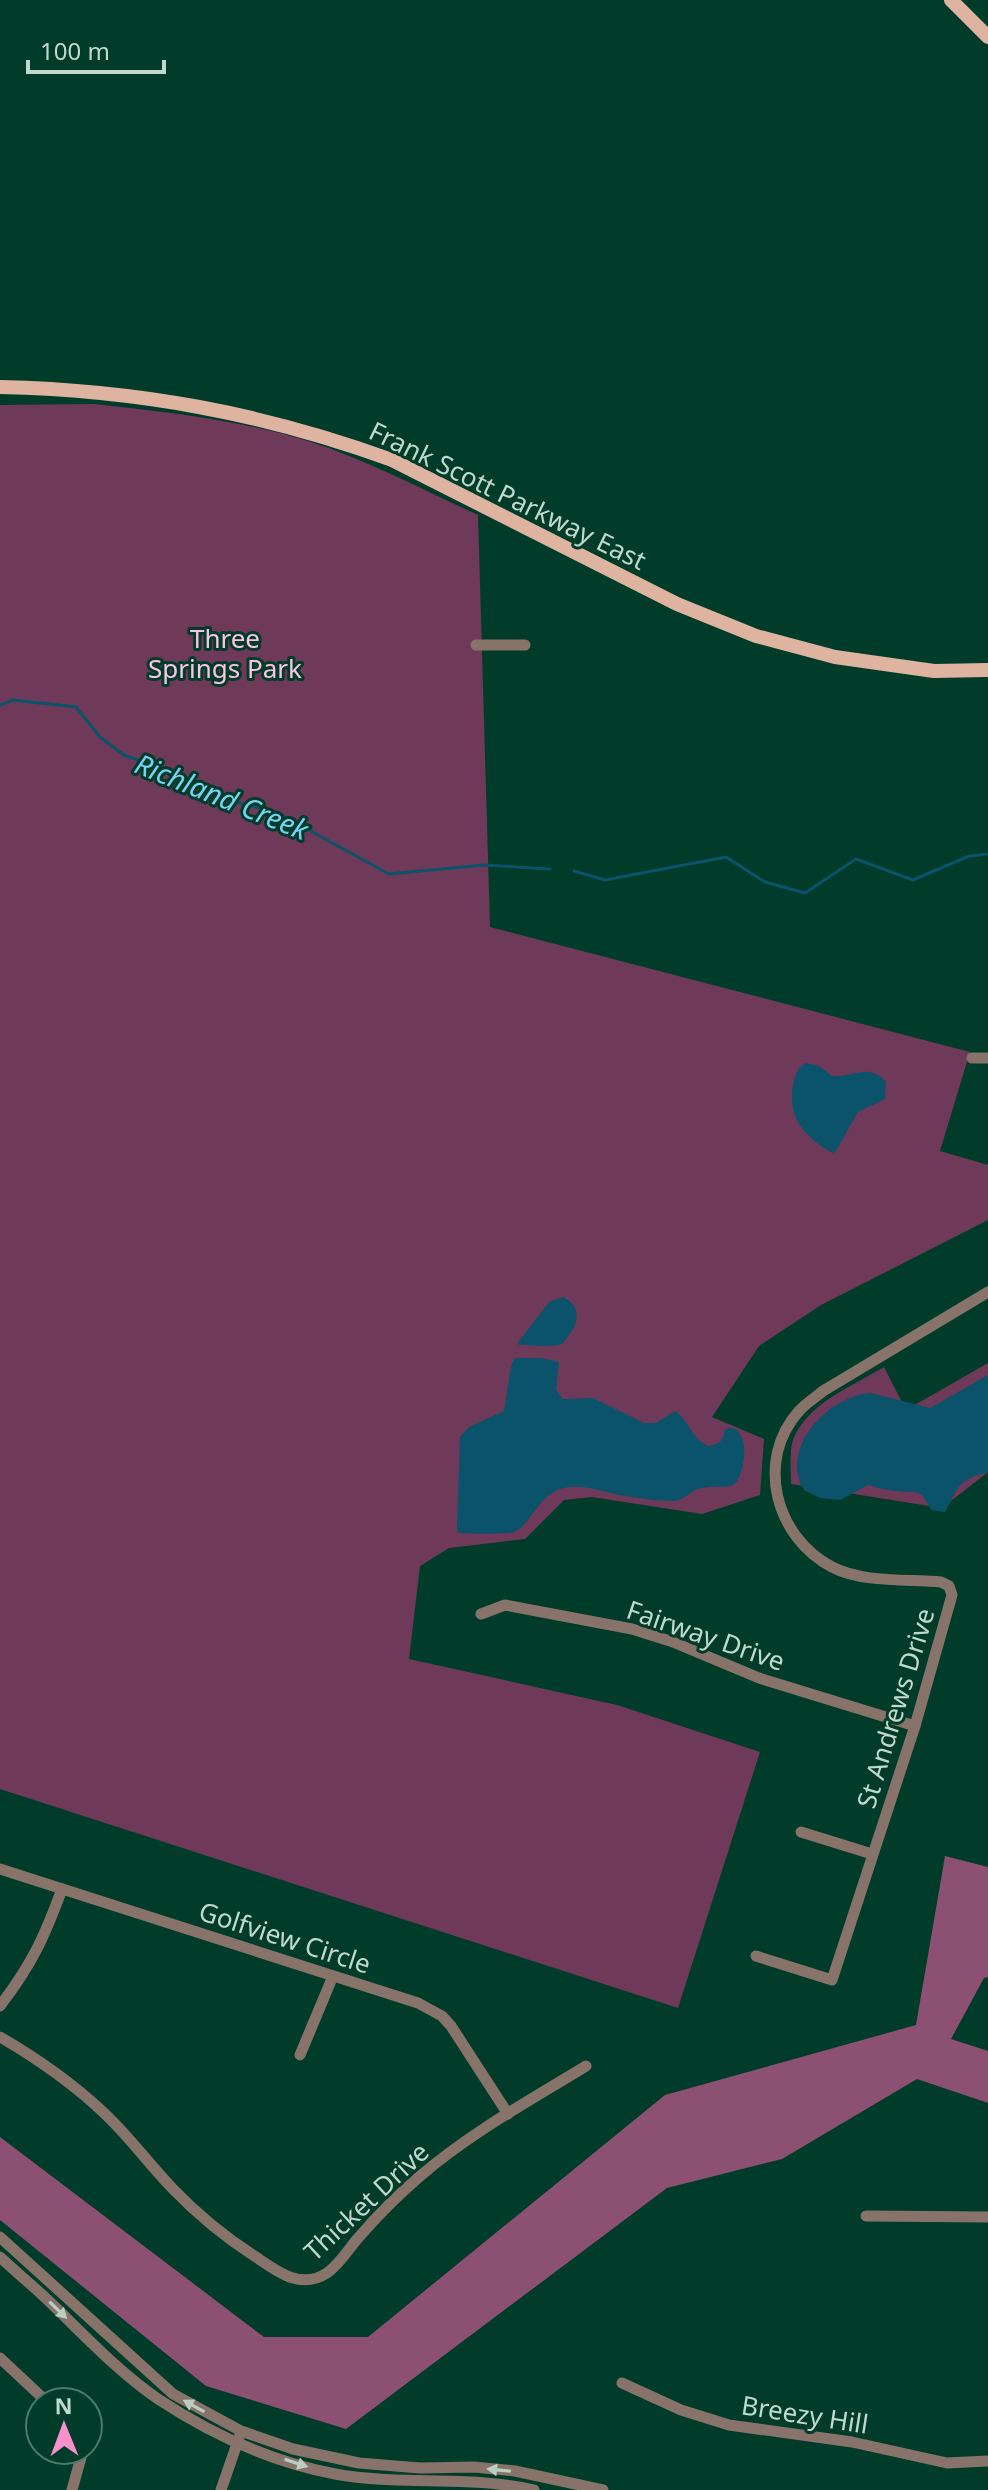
<svg xmlns="http://www.w3.org/2000/svg" width="988" height="2490" font-family="'Noto Sans',sans-serif">
<style>
.green{fill:#6f3a59}
.forest{fill:#8c5073}
.water{fill:#0a536a}
.lines{fill:none;stroke-linecap:round;stroke-linejoin:round}
.stream{stroke:#0a536a;stroke-width:3}
.minor{stroke:#88736a;stroke-width:11}
.major{stroke:#deb3a0;stroke-width:14}
.oneway{fill:#bacfc2}
.labels{text-anchor:middle;dominant-baseline:central;stroke-width:6;stroke-linejoin:round;paint-order:stroke}
.street-label{font-size:26px;fill:#bfd9cc;stroke:#003c29}
.park-label{font-size:26px;fill:#fac3e1;stroke:#003c29}
.water-label{font-size:28px;font-style:italic;fill:#78d2f4;stroke:#003c29}
</style>
<rect width="100%" height="100%" fill="#003c29"/>
<g class="green">
<path d="M 94,404 C 176,413 261,422 339,452 C 386,470 432,494 478,515 L 490,927 L 970,1052 L 940,1151 L 988,1165 L 988,1220 L 821,1305 L 759,1346 L 712,1417 L 764,1439 L 760,1495 L 702,1514 L 592,1497 L 564,1500 L 525,1539 L 449,1548 L 420,1566 L 409,1659 L 617,1705 L 760,1752 L 678,2008 L 0,1789 L 0,405 Z"/>
<path d="M 988,1363 L 988,1472 L 942,1508 L 791,1484 C 791,1471 789,1452 793,1440 C 807,1403 853,1386 884,1367 L 906,1410 Z"/>
</g>
<polygon class="forest" points="945,1856 988,1867 988,1977 984,1978 951,2039 988,2051 988,2103 917,2079 782,2159 667,2188 346,2429 206,2386 0,2220 0,2137 264,2337 368,2337 665,2095 916,2025"/>
<g class="water">
<path d="M 806,1063 L 819,1066 L 832,1076 C 852,1078 869,1062 886,1082 L 885,1099 L 858,1112 L 836,1151 L 833,1153 C 805,1138 787,1118 793,1085 C 795,1075 797,1068 806,1063 Z"/>
<path d="M 563,1297 C 580,1305 580,1320 570,1334 C 568,1336 564,1343 562,1344 C 556,1347 523,1346 517,1344 L 549,1302 Z"/>
<path d="M 515,1358 L 541,1358 L 559,1362 L 556,1390 L 563,1399 L 593,1398 L 644,1423 L 656,1423 L 675,1411 C 688,1420 691,1437 708,1446 C 720,1444 723,1441 725,1430 L 729,1427 L 737,1430 C 746,1441 745,1452 743,1465 C 736,1496 725,1483 701,1488 C 690,1490 686,1500 674,1501 C 656,1501 636,1498 619,1495 C 600,1491 583,1484 564,1488 C 540,1492 531,1525 514,1532 C 509,1534 466,1534 459,1533 L 457,1528 L 460,1437 L 469,1427 L 504,1411 L 511,1366 Z"/>
<path d="M 988,1375 L 988,1472 C 956,1481 959,1487 945,1512 L 931,1510 C 919,1485 917,1494 894,1491 C 885,1490 877,1487 868,1485 L 840,1500 L 820,1498 L 804,1490 C 779,1448 828,1396 871,1393 L 930,1408 Z"/>
</g>
<g class="lines">
<g class="stream">
<polyline points="0,705 13,700 76,707 100,737 124,755 187,777 223,799 276,812 389,874 484,865 550,869"/>
<polyline points="574,871 605,880 726,857 765,882 805,893 856,859 913,880 969,856 988,854"/>
</g>
<g class="minor">
<polyline points="476,645 525,645"/>
<polyline points="972,1058 988,1058"/>
<polyline points="481,1614 505,1605 632,1629 673,1642 759,1678 915,1726"/>
<polyline points="801,1832 872,1854"/>
<polyline points="0,1869 418,2003 442,2016 451,2026 508,2114"/>
<path d="M 756,1956 L 832,1980 L 915,1726 L 952,1595 L 949,1586 L 941,1582 C 907,1579 863,1583 832,1567 C 775,1537 755,1460 799,1411 C 806,1403 816,1397 823,1391 L 988,1292"/>
<path d="M 0,2006 C 32,1964 44,1938 62,1889"/>
<path d="M 0,2037 C 38,2059 71,2082 103,2112 C 128,2135 148,2163 172,2188 C 197,2214 226,2238 256,2257 C 278,2272 301,2290 327,2273 C 340,2264 349,2248 359,2237 C 378,2215 398,2195 419,2177 C 470,2133 529,2101 586,2066"/>
<polyline points="300,2055 333,1976"/>
<polyline points="866,2216 988,2217"/>
<polyline points="0,2237 173,2394 241,2431 293,2449 359,2463 420,2468 474,2467 515,2471 603,2490"/>
<path d="M 0,2257 C 18,2274 37,2289 54,2306 C 87,2338 120,2373 158,2399 C 211,2434 272,2462 335,2474 C 401,2486 469,2475 534,2490"/>
<polyline points="0,2358 47,2402"/>
<polyline points="622,2383 681,2410 729,2425 852,2442 947,2463 988,2461"/>
<polyline points="88,2439 91,2438"/>
<polyline points="72,2490 83,2450"/>
<polyline points="221,2490 240,2435"/>
</g>
<g class="major">
<polyline points="951,0 988,37"/>
<path d="M 0,387 C 137,390 263,413 392,460 L 677,604 L 756,636 L 835,657 L 934,671 L 988,670"/>
</g>
</g>
<defs><path id="oneway-solid" d="M-6-.8H1V-3.2L6.5 0L1 3.2V.8H-6Z" transform="scale(2)"/></defs>
<g class="oneway">
<use href="#oneway-solid" transform="translate(58 2310) rotate(44)"/>
<use href="#oneway-solid" transform="translate(194 2406) rotate(-151)"/>
<use href="#oneway-solid" transform="translate(296 2463) rotate(18)"/>
<use href="#oneway-solid" transform="translate(499 2470) rotate(-174)"/>
</g>
<g class="labels">
<g class="street-label">
<text transform="translate(508 495) rotate(26)">Frank Scott Parkway East</text>
<text transform="translate(706 1635) rotate(19)">Fairway Drive</text>
<text transform="translate(895 1708) rotate(-73)">St Andrews Drive</text>
<text transform="translate(285 1937) rotate(18)">Golfview Circle</text>
<text transform="translate(366 2201) rotate(-43)">Thicket Drive</text>
<text transform="translate(805 2414) rotate(9)">Breezy Hill</text>
</g>
<g class="park-label">
<text x="225" y="638">Three<tspan x="225" dy="30">Springs Park</tspan></text>
</g>
<g class="water-label">
<text transform="translate(222 796) rotate(22)">Richland Creek</text>
</g>
</g>
<g transform="translate(64 2426) rotate(359)"><circle r="38" fill="#003c29" stroke="#4c7b6a" stroke-width="2"/>
<path d="M0-6L14 30L0 20L-14 30Z" fill="#f890cc"/>
<text y="-12" font-size="22" font-weight="bold" text-anchor="middle" fill="#bfd9cc">N</text>
</g>
<path d="M28 60v12h136v-12" fill="none" stroke="#bfd9cc" stroke-width="4"/>
<text x="40" y="60" font-size="24" fill="#bfd9cc" stroke="#003c29" stroke-width="6" paint-order="stroke">100 m</text>
</svg>
